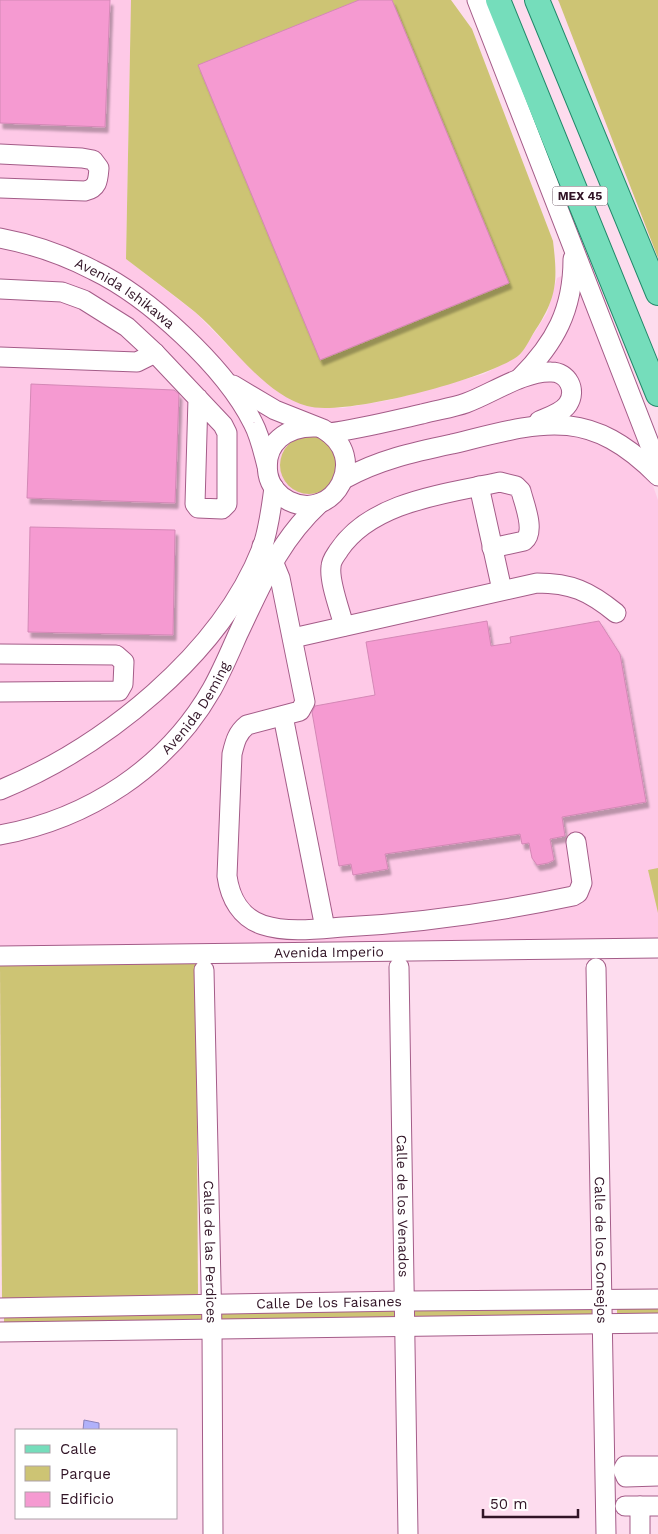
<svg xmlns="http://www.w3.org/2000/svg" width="658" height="1534" font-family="'Work Sans',sans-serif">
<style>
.built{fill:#fec9e7}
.green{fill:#cdc474}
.water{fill:#b1b1fa;stroke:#8b82ba}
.building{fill:#f59ad1;stroke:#d488b6;filter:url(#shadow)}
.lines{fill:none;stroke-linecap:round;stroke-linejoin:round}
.minor-casing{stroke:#a45c88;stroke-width:21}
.major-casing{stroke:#218869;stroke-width:26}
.minor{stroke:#fff;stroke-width:19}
.major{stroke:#75ddbb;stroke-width:24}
.labels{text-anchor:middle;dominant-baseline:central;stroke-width:5;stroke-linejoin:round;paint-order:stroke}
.shield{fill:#fff;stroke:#6f5a67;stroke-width:1}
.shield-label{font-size:12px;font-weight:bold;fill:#311426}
.street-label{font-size:14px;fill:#311426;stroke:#fff}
</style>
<defs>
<filter id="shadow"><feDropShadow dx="3" dy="5.5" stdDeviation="1" flood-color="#0004"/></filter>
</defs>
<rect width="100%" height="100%" fill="#fddcee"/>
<polygon class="built" points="0,0 131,0 126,259 196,313 233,351 276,390 307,406 343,408 390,400 484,374 520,355 547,313 557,278 577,269 658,500 658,939 0,949"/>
<g class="green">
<path d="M 131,0 L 451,0 L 472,29 L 553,241 C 558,283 557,298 533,334 C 529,341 524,351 518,356 C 487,379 344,417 307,406 C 264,395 228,340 195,312 C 173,294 149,277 126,259 Z"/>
<polygon points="558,0 658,0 658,258 559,2"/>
<circle cx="309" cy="465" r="29"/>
<polygon points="658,868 658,913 648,870"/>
<polygon points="196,963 198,1298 2,1301 0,966"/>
<polygon points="593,1307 593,1317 412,1320 412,1310"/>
<polygon points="658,1307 658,1317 617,1318 617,1308"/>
<polygon points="400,1310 400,1320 219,1323 219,1313"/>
<polygon points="204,1311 204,1324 4,1326 4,1313"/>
</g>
<polygon class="water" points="84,1420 99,1423 99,1430 83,1430"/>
<g class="building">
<polygon points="0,0 110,0 105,127 0,123"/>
<polygon points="359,0 392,0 509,283 320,360 198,65"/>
<polygon points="31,384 174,390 179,394 175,503 27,498"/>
<polygon points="30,527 175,530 173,635 28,632"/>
<polygon points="487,621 491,646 511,643 510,637 599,621 620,654 646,802 562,817 565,836 550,839 554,860 548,863 537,865 532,858 529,843 522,844 520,834 385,854 388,869 353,875 351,864 339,866 312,712 315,706 375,695 366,642"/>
</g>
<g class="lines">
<g class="minor-casing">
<g id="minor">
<polyline points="477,0 658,466"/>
<path d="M 0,154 L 82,158 L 93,160 L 99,168 C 98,180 98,188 85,191 L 0,188"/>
<path id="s1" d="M 0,238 C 32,244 64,255 93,270 C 149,297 225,367 253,423 C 260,436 263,451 267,466"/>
<polyline points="0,289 62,292 84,300 127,327 155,353 223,425 227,433 227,504 222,509 198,508 195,504 198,398"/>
<polyline points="0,357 137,362 155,353"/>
<path d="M 520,378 C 555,343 573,310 573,259"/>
<path d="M 233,385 L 275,410 L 323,429 C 371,457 334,523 289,501 C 279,496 270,486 268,474 C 263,443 287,426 316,427"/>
<path d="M 329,433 C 360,429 391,421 422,414 C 436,410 452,408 466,403 C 491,394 524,371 551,372 C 568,372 577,390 568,404 C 562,413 548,417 539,421"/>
<path d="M 344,479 C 378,460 414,452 452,444 C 539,423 587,404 658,476"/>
<polyline points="479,486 502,590"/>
<path d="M 262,546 L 273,561 L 280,578 L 305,702 L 300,711 L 247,725 C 237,733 235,742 232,754 L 227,876 C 230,898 241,918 263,925 C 287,933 318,929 343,927 C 421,923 497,912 573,896 L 578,893 L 582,883 L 576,842"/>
<path d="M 344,626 C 340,610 329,582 331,567 C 331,560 336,555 339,550 C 372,501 446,494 500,482 L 516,486 L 521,491 C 524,504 536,531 524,541 L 492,548"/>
<path d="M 293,638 L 537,583 C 571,583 589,591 616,613"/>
<polyline points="0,654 116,655 124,662 123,684 119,691 0,692"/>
<polyline points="283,716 325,928"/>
<path d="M 0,790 C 104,747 220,655 262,548 C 269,529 271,508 274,488"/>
<path id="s2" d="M 0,835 C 88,819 167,768 212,689 C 222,671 230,652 238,634 C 262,584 278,542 320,503"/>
<path id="s3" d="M 0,956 L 658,948"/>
<path id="s4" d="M 399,967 L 408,1534"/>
<path id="s5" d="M 596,968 L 606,1534"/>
<path id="s6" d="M 204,970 L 212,1329 L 213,1534"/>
<path id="s7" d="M 0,1308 L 406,1301 L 658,1299"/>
<polyline points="0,1332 658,1323"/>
<polyline points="658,1466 625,1466 623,1470 626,1477 658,1476"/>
<polyline points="625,1506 658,1506"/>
<polyline points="640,1506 640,1534"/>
</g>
</g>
<g class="major-casing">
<g id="major">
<polyline points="498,0 658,394"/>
<polyline points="537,0 658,293"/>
</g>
</g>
<use href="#minor" class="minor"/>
<use href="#major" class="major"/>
</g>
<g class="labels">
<rect class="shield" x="552.5" y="186.5" width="55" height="19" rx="4"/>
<g class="shield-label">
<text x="580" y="196">MEX 45</text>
</g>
<g class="street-label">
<text stroke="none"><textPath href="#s1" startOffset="138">Avenida Ishikawa</textPath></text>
<text stroke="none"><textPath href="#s2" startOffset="241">Avenida Deming</textPath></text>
<text stroke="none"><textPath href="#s3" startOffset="329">Avenida Imperio</textPath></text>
<text stroke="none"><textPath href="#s4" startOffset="239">Calle de los Venados</textPath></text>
<text stroke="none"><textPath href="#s5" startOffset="282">Calle de los Consejos</textPath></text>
<text stroke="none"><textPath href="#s6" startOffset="282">Calle de las Perdices</textPath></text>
<text stroke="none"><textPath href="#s7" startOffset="329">Calle De los Faisanes</textPath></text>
</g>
</g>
<rect x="15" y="1429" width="162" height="90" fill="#ffffff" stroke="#ada1a8"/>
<rect x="25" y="1445" width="25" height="8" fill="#75ddbb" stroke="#ada1a8"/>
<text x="60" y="1454" font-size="15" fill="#311426">Calle</text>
<rect x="25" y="1466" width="25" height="15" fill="#cdc474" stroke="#ada1a8"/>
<text x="60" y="1479" font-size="15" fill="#311426">Parque</text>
<rect x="25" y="1492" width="25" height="15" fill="#f59ad1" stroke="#ada1a8"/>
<text x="60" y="1504" font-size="15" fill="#311426">Edificio</text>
<path d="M483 1509v8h95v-8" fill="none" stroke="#311426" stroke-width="2.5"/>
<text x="490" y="1509" font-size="15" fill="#311426" stroke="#ffffff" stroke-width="4" paint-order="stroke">50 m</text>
</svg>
